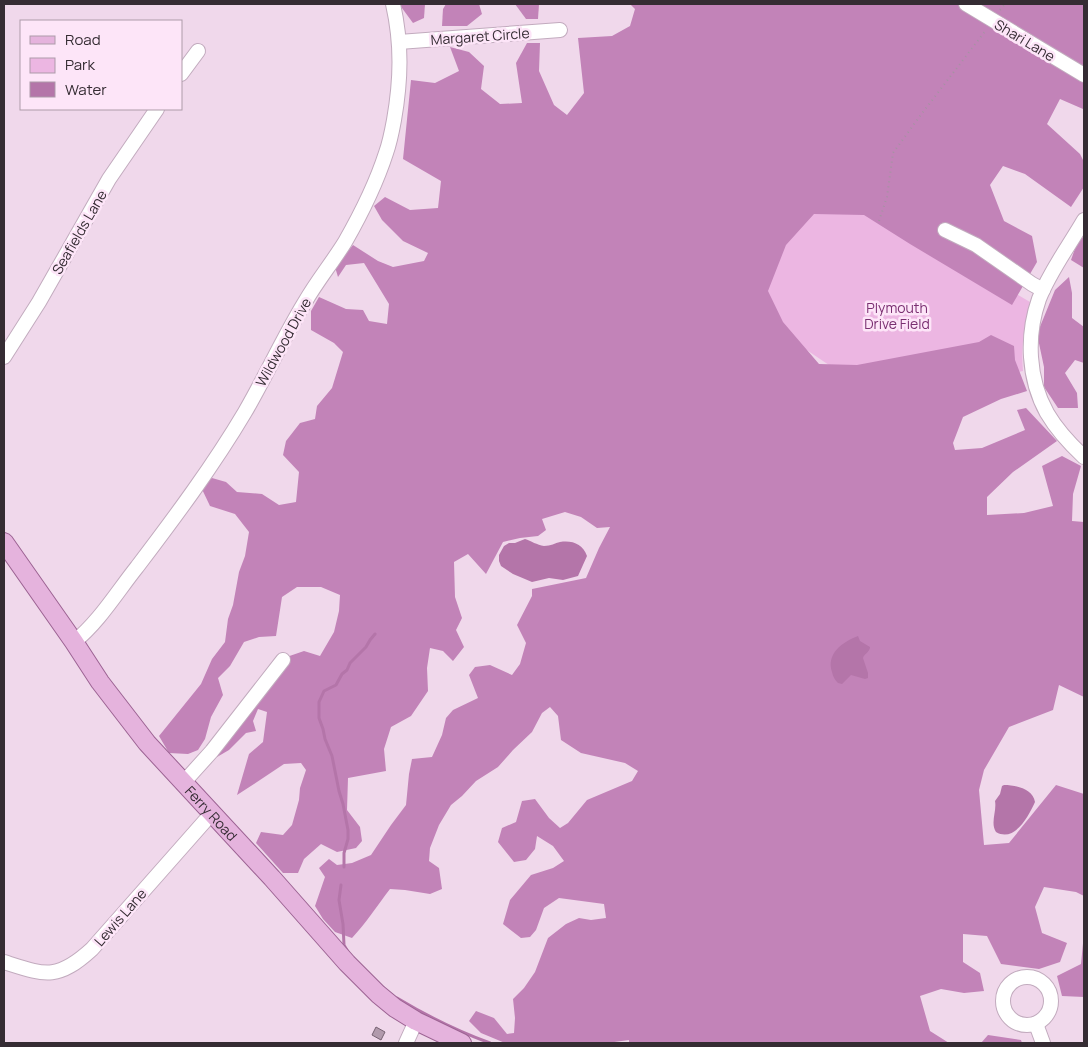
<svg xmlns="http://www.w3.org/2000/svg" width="1088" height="1047" font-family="Manrope,sans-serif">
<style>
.green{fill:#ecb6e2}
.forest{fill:#c283b8}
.water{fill:#b475a9}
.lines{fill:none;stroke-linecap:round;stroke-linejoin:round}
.stream{stroke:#b475a9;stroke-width:3}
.building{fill:#b19aac;stroke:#766272}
.minor-casing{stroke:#c2abbe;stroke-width:16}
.major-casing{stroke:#9c6393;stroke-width:20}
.path{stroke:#a593a2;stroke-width:2;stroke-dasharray:1 4;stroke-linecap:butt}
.minor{stroke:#fff;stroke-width:14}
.major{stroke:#e5b3dd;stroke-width:18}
.labels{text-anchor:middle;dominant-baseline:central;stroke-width:5;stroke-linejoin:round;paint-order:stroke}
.street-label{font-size:14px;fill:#352c33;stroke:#fde5f8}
.park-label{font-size:14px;fill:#7a2f71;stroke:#fde5f8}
</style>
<rect width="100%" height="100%" fill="#f0d8eb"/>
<path class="green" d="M 683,95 L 1030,302 C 1024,325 1021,347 1023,371 L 881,400 L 609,217 Z"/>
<g class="forest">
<polygon points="399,4 425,4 424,18 413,23"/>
<polygon points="446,4 479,4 482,14 467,26 442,26 443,9"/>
<polygon points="515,4 539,4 538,19 526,19"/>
<path d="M 630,4 L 1084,4 L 1084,111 L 1083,109 L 1060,99 L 1047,124 L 1080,154 L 1084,162 L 1084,187 L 1071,207 L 1025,174 L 1003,166 L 990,185 L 1004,221 L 1032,236 L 1037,262 L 1012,305 L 910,244 L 864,215 L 814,214 L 786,245 L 768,291 L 783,322 L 819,364 L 857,365 L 979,342 L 991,335 L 1014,346 L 1015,360 L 1027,391 L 1001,399 L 963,417 L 953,443 L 955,450 L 982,448 L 1025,430 L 1017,410 L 1026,408 L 1057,441 L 1013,472 L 987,497 L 987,515 L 1024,513 L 1053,506 L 1042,466 L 1062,456 L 1081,466 L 1073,494 L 1072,521 L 1084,522 L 1084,697 L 1059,685 L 1053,710 L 1009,727 L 984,770 L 979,790 L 984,845 L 1009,843 L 1056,785 L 1084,794 L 1084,896 L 1076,892 L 1044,887 L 1035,907 L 1042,933 L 1067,943 L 1060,962 L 1039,969 L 1001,964 L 987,936 L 963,934 L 963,962 L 980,973 L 984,991 L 964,993 L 941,989 L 920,996 L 930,1031 L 949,1043 L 629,1043 L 629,1040 L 607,1043 L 505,1043 L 481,1033 L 469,1021 L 476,1011 L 494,1018 L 507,1034 L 514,1033 L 515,1018 L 513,999 L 524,988 L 535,972 L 548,938 L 566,924 L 579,918 L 591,920 L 606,918 L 604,904 L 559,898 L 544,908 L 536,930 L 530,937 L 521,938 L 503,924 L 510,900 L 531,875 L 553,868 L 564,861 L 553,846 L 537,836 L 535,849 L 526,860 L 514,862 L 498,842 L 502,828 L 516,822 L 522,801 L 535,799 L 549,818 L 560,828 L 568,823 L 587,800 L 632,781 L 638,771 L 625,763 L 581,753 L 561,740 L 558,716 L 550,707 L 542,713 L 532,732 L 513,750 L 498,767 L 476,781 L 462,796 L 451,805 L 439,825 L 430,848 L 429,861 L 439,868 L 442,889 L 430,894 L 405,890 L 390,889 C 377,906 366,923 352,938 L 335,932 L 323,919 L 315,906 L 325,877 L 319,868 L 329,859 L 337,865 L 352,863 L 371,855 L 391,825 L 406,805 L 409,774 L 412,759 L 432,757 L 442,735 L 446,718 L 453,710 L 478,698 L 469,675 L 475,667 L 490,665 L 512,675 L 520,664 L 526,643 L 517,625 L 532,596 L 532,589 L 586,578 L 599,548 L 610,527 L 597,528 L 581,517 L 565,512 L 542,519 L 546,530 L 538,536 L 520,538 L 503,542 L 486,574 L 468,554 L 454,562 L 455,597 L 462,618 L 456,630 L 464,647 L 453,661 L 443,651 L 430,648 L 427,668 L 428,691 L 411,716 L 391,727 L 384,749 L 386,771 L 348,778 L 347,810 L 360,827 L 362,841 L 356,848 L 337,852 L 321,844 L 304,859 L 298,873 L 283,873 L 256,843 L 261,832 L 283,835 L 292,825 L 299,800 L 300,788 L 306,770 L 301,763 L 284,764 L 254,784 L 237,795 L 249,754 L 263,742 L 267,712 L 258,709 L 253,721 L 256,731 L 246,733 L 229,750 L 217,757 L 219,733 L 275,661 L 304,651 L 320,656 L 334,632 L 339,611 L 340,595 L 321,587 L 297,587 L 282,597 L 276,636 L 259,637 L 244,642 L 230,666 L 218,678 L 223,695 L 211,717 L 205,739 L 198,750 L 188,754 L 169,753 L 159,736 L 201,684 L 212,659 L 225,642 L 228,619 L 233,605 L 239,572 L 245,556 L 249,532 L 235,514 L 210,506 L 200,485 L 212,478 L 226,482 L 237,492 L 262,494 L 279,505 L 296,502 L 299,472 L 283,455 L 286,441 L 300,423 L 315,419 L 317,406 L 332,388 L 343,352 L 334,343 L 311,330 L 311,311 L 319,297 L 346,309 L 363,310 L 369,321 L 387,324 L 389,304 L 364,263 L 346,265 L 338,277 L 335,267 L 353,245 L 378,261 L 393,267 L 424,261 L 428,253 L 403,241 L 382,220 L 374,206 L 385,197 L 410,210 L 438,208 L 441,181 L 403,159 L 411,80 L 435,83 L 459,71 L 450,47 L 469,52 L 484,66 L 481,89 L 500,104 L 522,103 L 516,63 L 527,43 L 540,43 L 539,71 L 554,105 L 567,115 L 584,93 L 578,38 L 612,36 L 630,26 L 635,9 Z"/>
<polygon points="1079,237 1084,238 1084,268 1071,260"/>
<polygon points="1069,277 1072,293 1072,318 1084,327 1084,363 1075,360 1065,373 1077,393 1078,408 1058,408 1044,387 1044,367 1037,334 1055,290"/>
<polygon points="1084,933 1084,997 1062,996 1057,976 1081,964"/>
<polygon points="988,1035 1021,1040 1022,1043 981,1043"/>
</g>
<g class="water">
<path d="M 525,539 C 531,541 537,545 544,546 C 551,546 555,543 560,542 C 572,540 583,544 587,556 L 578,576 L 563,580 L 549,578 L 532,582 L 513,574 L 501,566 L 499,561 L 499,555 L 504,546 L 509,543 L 515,543 Z"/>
<path d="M 858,636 L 860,641 L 870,647 C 870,652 864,654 863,658 L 868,673 L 868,678 L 865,679 L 851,675 L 842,684 L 838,683 C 835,680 833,677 832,672 C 826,654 842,642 858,636 Z"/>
<path d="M 1004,785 C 1016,785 1033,789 1035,802 C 1029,815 1015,843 996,832 C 990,823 997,811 995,801 L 1000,794 L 1002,786 Z"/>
</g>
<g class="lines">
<g class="stream">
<polyline points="344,867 344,853 348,839 348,830 343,804 339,791 332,756 325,739 323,729 319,718 319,702 324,691 336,685 342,674 347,670 350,663 366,647 370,640 375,634"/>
<polyline points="341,885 339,900 343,924 344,945 348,952"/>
<path d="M 397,998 C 427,1016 457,1031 490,1043"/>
</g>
</g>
<polygon class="building" points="376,1027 385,1032 381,1040 372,1035"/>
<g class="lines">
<g class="minor-casing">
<g id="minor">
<polyline points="966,4 1084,75"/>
<polyline points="399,42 560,30"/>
<polyline points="181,74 198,51"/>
<path d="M 1084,220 C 1069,246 1050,271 1039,299 C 1026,336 1028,379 1047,413 C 1057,430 1070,444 1084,457"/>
<polyline points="945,230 976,245 1032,284 1043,290"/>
<polyline points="4,357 39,302 109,179 157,109"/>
<path d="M 74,642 C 99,622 117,592 137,567 C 175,517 213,466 245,412 C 266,376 283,338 305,302 C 317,281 332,263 345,242 C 361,214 376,184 386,153 C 390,142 392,131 394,120 C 401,80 402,44 393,4"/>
<polyline points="184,782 212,751 283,660"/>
<path d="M 4,962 C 45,975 57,981 92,949 L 212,813"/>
<circle cx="1027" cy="1001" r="24"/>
<polyline points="1036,1024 1043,1043"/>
<polyline points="406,1043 416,1021"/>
</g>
</g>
<g class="major-casing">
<g id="major">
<path id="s1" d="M 4,542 L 74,642 L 100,682 L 147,743 L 272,878 L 347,963 L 378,994 L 395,1008 L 416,1021 L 462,1043"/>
</g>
</g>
<g class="path">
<polyline points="1000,10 1005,4"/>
<polyline points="879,221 887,197 893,153 920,116 986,30"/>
</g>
<use href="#minor" class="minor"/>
<use href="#major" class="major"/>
</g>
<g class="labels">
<g class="street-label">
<text transform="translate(480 36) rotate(-4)">Margaret Circle</text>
<text transform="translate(1025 40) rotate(31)">Shari Lane</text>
<text transform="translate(79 232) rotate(-60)">Seafields Lane</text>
<text transform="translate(283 342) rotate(-61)">Wildwood Drive</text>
<text stroke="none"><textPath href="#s1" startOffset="342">Ferry Road</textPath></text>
<text transform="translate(120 917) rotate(-49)">Lewis Lane</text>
</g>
<g class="park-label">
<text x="897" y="307">Plymouth<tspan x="897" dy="16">Drive Field</tspan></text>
</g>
</g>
<rect width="1088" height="1047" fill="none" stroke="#352c33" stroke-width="10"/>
<rect x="20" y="20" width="162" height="90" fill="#fde5f8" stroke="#ad9ba9"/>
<rect x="30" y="36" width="25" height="8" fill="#e5b3dd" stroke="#ad9ba9"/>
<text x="65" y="45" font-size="15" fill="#352c33">Road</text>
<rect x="30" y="58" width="25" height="15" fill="#ecb6e2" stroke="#ad9ba9"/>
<text x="65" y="70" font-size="15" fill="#352c33">Park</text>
<rect x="30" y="82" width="25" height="15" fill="#b475a9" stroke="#ad9ba9"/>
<text x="65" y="95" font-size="15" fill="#352c33">Water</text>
</svg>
